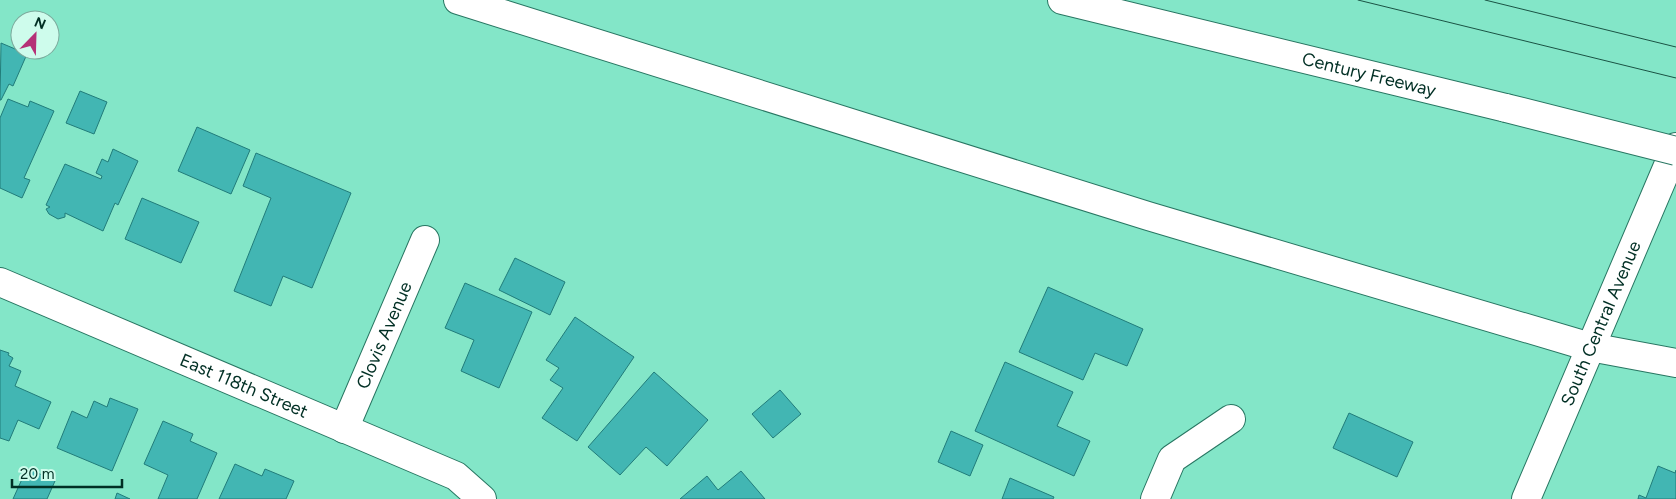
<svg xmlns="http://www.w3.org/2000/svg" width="1676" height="499" font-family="Figtree,sans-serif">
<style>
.building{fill:#42b6b3;stroke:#217c7a}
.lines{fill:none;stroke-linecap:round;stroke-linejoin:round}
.minor-casing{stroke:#287662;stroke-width:30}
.primary-casing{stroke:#287662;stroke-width:30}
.motorway-casing{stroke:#287662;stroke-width:30}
.minor{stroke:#fff;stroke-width:28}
.primary{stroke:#fff;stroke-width:28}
.motorway{stroke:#fff;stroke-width:28}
.tram{stroke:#1a5344;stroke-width:1}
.motorway-bridge-casing{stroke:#287662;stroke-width:30;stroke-linecap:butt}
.motorway-bridge{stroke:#fff;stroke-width:28}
.labels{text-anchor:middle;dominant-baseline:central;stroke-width:4;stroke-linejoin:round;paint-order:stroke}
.street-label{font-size:18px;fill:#012f24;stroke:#cefcec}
</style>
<rect width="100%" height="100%" fill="#83e6c8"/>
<g class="building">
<polygon points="1,43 27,54 13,86 9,84 1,100 0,100"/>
<polygon points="80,91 107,102 94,134 66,123"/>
<polygon points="8,99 28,107 30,101 54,111 24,178 30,180 22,198 0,188 0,118"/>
<polygon points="197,127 250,150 231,194 178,171"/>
<polygon points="113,149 138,161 118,205 115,203 103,231 65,213 65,217 58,219 49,214 46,209 50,207 46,205 65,164 101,179 102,176 96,173 102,159 108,162"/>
<polygon points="256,153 351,193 312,288 283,276 271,306 234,291 271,198 243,186"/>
<polygon points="142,198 199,222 181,263 125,239"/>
<polygon points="515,258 565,282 550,315 499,290"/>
<polygon points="465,283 532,312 499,388 461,371 474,340 445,328"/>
<polygon points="1048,287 1143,329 1127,366 1095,353 1083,380 1019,352"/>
<polygon points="575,317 634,357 577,441 542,418 563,388 550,380 559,368 546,360"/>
<polygon points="0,350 9,353 8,355 13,358 9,366 21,371 15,386 51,402 39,429 18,420 9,441 0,438"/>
<polygon points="1005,362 1073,392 1057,426 1090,441 1074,476 975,431"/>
<polygon points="654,372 708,420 667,466 646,447 620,475 588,447"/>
<polygon points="780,390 801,414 773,438 752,414"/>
<polygon points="110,398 138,409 112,471 57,448 72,411 87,418 94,401 107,407"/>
<polygon points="1349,413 1413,442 1397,477 1333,448"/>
<polygon points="163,421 193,434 190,441 217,453 197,499 158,499 168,475 144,464"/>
<polygon points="951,431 983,445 970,476 938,462"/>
<polygon points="235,464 262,476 265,469 294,481 286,499 219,499"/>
<polygon points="1658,466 1675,473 1676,470 1676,499 1638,499 1639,495 1646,498"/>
<polygon points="27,468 55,481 47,499 13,499"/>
<polygon points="741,471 765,499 680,499 707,476 718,490"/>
<polygon points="1010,478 1054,497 1053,499 1002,499"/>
<polygon points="117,493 130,499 115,499"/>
</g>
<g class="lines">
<g class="minor-casing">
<g id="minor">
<path id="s1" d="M 0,282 L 456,476 L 482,499"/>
<path id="s2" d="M 344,429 L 425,240"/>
<polyline points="1155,499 1172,459 1231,419"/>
</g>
</g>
<g class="primary-casing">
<g id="primary">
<path id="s3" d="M 1526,499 L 1676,147"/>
</g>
</g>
<g class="motorway-casing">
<g id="motorway">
<polyline points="458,0 1148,216 1590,347 1676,363"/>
<path id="s4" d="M 1062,0 L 1506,108"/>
</g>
</g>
<use href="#minor" class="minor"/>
<use href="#primary" class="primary"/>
<use href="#motorway" class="motorway"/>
<g class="tram">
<polyline points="1358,0 1676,78"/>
<polyline points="1485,0 1676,47"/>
</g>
<g class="motorway-bridge-casing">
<polyline id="motorway-bridge" points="1506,108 1676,151"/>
</g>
<use href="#motorway-bridge" class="motorway-bridge"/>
</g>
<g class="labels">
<g class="street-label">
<text stroke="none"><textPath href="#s4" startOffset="316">Century Freeway</textPath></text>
<text stroke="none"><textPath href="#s3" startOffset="191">South Central Avenue</textPath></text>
<text stroke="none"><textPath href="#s2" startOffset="102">Clovis Avenue</textPath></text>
<text stroke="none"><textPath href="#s1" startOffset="265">East 118th Street</textPath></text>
</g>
</g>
<g transform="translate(35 35) rotate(23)"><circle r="24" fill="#cefcec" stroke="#7caa9c"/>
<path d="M0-4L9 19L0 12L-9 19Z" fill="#b53177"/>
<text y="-8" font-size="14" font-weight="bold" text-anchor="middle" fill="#012f24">N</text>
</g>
<path d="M12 479v8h110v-8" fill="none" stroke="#012f24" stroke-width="2.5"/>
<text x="20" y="479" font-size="15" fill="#012f24" stroke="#cefcec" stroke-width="4" paint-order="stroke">20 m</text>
</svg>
